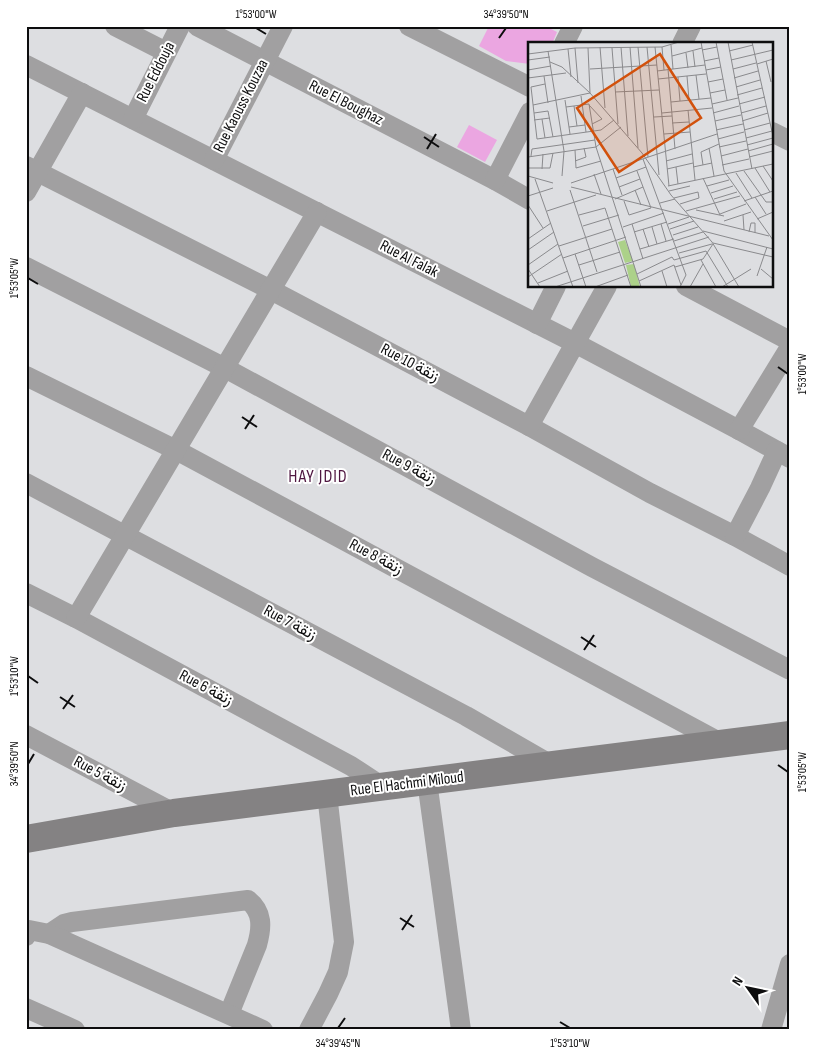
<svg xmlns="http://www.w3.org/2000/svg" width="816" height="1056" font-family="'Sofia Sans Condensed',Vazirmatn,sans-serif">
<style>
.building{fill:#eba6e1}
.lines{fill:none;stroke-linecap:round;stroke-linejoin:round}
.street{stroke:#a1a0a1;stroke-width:20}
.secondary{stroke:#848283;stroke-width:28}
.ticks{fill:none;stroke:#0d0d0e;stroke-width:2}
.labels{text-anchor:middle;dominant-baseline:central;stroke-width:4;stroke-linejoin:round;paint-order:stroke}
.street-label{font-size:16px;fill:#0d0d0e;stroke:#fff}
.neighbourhood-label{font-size:18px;letter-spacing:1px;fill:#4f1640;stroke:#fff}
.inset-road{fill:none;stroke:#8a8a8d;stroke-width:1}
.view{fill:#d2510c;fill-opacity:0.15;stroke:#d2510c;stroke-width:2.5}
.inset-edge{fill:none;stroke:#0d0d0e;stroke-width:2.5}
.neatline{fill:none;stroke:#0d0d0e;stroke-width:2}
.ticks-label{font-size:12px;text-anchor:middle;fill:#0d0d0e}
</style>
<rect width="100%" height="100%" fill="#dddee1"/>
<g class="building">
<polygon points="489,26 545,26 557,32 552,44 530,44 530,64 506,61 479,46"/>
<polygon points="469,125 497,140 485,162 457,147"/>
</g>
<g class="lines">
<g class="street">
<polyline points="115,26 166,52"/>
<polyline points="197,26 495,180 530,200"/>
<polyline points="409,26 530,87"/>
<polyline points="564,44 573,26"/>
<polyline points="682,44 691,26"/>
<polyline points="26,65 575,343 739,430 790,458"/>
<polyline points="133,119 180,26"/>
<polyline points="772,132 790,141"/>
<polyline points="214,160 283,26"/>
<polyline points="26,166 271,290 529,426 650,493 735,536 790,566"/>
<polyline points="495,180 530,112"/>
<polyline points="26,192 82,93"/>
<polyline points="26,267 225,368 592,567 790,670"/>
<polyline points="686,286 790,341"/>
<polyline points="537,324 556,286"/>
<polyline points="26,376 176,450 723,744"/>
<polyline points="529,426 607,286"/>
<polyline points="739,430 790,347"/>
<polyline points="26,483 466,716 553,766"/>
<polyline points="735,536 760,488 777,451"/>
<polyline points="26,593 76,618 351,766 383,787"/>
<polyline points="76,618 317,212"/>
<polyline points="26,735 174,813"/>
<polyline points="427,781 461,1030"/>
<path d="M 49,934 L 64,924 L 72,922 L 248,900 C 263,912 262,927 257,945 L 229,1014"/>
<polyline points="26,936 29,930 49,934 263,1030"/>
<polyline points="26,1008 75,1030"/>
<polyline points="309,1030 328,994 338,972 344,942 327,794"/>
<polyline points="771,1030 790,964"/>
</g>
<polyline class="secondary" points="26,839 174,813 790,735"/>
</g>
<path class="ticks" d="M 256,28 L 266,34M 499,38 L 506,28M 424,137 L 439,147M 427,149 L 436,134M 28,278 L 38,284M 778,367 L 788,374M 242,417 L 257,427M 245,429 L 254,415M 581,637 L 596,647M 584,650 L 594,635M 28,676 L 38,683M 60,697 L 75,707M 63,709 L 73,695M 28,764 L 34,754M 778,765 L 788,772M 400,918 L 414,927M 402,930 L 412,915M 560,1022 L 570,1028M 338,1028 L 345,1018"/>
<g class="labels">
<g class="street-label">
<text transform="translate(156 72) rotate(-63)">Rue Eddouja</text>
<text transform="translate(346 103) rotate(27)">Rue El Boughaz</text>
<text transform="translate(241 106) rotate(-63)">Rue Kaouss Kouzaa</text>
<text transform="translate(409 259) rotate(27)">Rue Al Falak</text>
<text transform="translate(410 363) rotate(28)">Rue 10 زنقة</text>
<text transform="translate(409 467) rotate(28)">Rue 9 زنقة</text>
<text transform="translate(376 557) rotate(28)">Rue 8 زنقة</text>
<text transform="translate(290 623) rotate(28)">Rue 7 زنقة</text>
<text transform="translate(206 688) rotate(28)">Rue 6 زنقة</text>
<text transform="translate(100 774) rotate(28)">Rue 5 زنقة</text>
<text transform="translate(407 784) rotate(-7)">Rue El Hachmi Miloud</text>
</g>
<g class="neighbourhood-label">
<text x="318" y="476">HAY JDID</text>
</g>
</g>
<g transform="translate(528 42)">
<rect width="245" height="245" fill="#dddee1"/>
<path d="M 97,198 L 105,219 L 97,221 L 90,200 ZM 106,222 L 112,245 L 103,245 L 98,223 Z" fill="#acd189"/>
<path class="inset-road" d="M 173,0 L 196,129 L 245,198M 188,0 L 199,58M 200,0 L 224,127M 224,0 L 245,94M 143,3 L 145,27M 72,5 L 77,66M 93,5 L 100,94M 102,5 L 110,106M 110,5 L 120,115M 119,5 L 131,133M 127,5 L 141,144M 134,5 L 136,28M 47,6 L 50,41M 84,6 L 90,82M 40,7 L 43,35M 174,8 L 189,5M 20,9 L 36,109 L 34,134M 165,9 L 167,25M 201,9 L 225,3M 158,11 L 160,26M 0,12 L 47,6 L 134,5 L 151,0M 144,14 L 174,6M 0,18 L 22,15M 203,18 L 245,8M 176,19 L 191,16M 238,19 L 243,40M 22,20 L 34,25 L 62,51 L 114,111 L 143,153 L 184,200 L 211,245M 229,22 L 245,17M 62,27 L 129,23M 140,27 L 147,107M 205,27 L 228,21M 0,28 L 23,24M 178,28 L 193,25M 129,29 L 177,23M 168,33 L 171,57M 16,34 L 20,61M 159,34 L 161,58M 150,35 L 152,59M 0,36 L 38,31M 206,36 L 230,29M 130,37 L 178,32M 180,40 L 195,37M 17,42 L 3,45 L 9,97 L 73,88 L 86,78M 208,45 L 232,38M 87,50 L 131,48M 182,51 L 197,48M 209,53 L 234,46M 53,54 L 58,90M 37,58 L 42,92M 143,60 L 183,56M 184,62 L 210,56M 211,62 L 237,55M 5,63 L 62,51 L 60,6M 61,63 L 74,77 L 64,82M 46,64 L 49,84M 38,65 L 61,62 L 68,105 L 113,245M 160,68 L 167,138M 6,71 L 20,69 L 25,95M 134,71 L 184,66M 185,71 L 211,64M 213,71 L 238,64M 126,75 L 144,74M 14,77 L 17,96M 6,78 L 22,76M 187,79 L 213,73M 214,79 L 240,71M 144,81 L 161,80M 41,85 L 57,83M 188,88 L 215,82M 216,88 L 242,81M 136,92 L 162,90M 218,96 L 244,89M 190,97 L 216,90M 219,103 L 245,96M 191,105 L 218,99M 181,106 L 186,134M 47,108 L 48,126 L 73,119M 220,109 L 245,102M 3,114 L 4,107 L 67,98M 193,114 L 220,107M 0,115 L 68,105 L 93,85M 221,115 L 245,109M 115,117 L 158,233 L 152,245M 47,119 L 58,115 L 56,106M 138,119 L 164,112M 175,123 L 173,110 L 191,102M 194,123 L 221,117M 235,124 L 245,139M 148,125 L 150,142M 165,125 L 184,121M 0,126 L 22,126 L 25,111M 227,126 L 242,150M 14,127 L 15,112M 85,127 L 94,153M 139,127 L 165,121M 216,129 L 238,160 L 245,160M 208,131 L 224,156M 66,132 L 73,152M 0,134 L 25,141M 88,136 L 118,125M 175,136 L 192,173M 7,137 L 45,245M 43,141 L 189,92M 140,144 L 245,122M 179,144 L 201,138M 43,145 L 241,194M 91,145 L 112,137M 42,148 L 69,230M 107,148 L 113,163M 141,149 L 162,144M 183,151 L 205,144M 0,154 L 25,146M 227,155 L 238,172M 146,156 L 170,150 L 171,156 L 152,162M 87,157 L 115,145M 186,157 L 209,150M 96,159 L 101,173 L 123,166 L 109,129M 216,159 L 245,149M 132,161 L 147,157M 0,163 L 15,186M 168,168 L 196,174M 19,169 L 68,153M 158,169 L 212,154M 192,172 L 218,162M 51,173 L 77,166 L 103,245M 215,173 L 216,188M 229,177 L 245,170M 196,179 L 223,170M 104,182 L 115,217M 133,182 L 138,199M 140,182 L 161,175M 55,184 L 91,173M 95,185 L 136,171M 124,185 L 129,202M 115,187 L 121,205M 142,187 L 166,179M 175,189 L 245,207M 106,190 L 139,180M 221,190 L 223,181 L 227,181 L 227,191M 145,193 L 170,185M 0,197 L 23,181M 146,199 L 175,190M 185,201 L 245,215M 31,204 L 84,187M 112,207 L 146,197M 0,208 L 26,190M 151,211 L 184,202M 47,212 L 58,245M 144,215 L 146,218 L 178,209 L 200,245M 35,216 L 98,195M 173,218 L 188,245M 0,223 L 30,202M 51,223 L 92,210M 147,225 L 175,217 L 185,202M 0,227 L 12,245M 233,227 L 245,237M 134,229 L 139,245M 109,232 L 144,215M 229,234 L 239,205M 0,235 L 34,212M 111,239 L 146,223 L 153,243M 10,241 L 40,229M 27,245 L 181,195M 67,245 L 100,233M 162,245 L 175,222M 194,245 L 223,227"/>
<path class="view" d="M 132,12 L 173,76 L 91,130 L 49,66 Z"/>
<rect width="245" height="245" class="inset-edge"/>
</g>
<rect width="816" height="1056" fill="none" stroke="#ffffff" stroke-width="55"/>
<g transform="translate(748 988) rotate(303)" stroke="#ffffff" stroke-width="4" paint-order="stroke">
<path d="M0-4L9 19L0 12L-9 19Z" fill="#0d0d0e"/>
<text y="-8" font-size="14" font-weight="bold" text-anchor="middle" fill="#0d0d0e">N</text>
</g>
<rect x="28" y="28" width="760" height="1000" class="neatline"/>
<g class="ticks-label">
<text x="256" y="18">1°53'00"W</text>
<text x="506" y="18">34°39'50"N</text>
<text transform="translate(14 278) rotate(-90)" y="4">1°53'05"W</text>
<text transform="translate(802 374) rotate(-90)" y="4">1°53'00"W</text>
<text transform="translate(14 676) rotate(-90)" y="4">1°53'10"W</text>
<text transform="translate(14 764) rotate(-90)" y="4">34°39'50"N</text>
<text transform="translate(802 772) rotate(-90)" y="4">1°53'05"W</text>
<text x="338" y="1047">34°39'45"N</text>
<text x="570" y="1047">1°53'10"W</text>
</g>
</svg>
